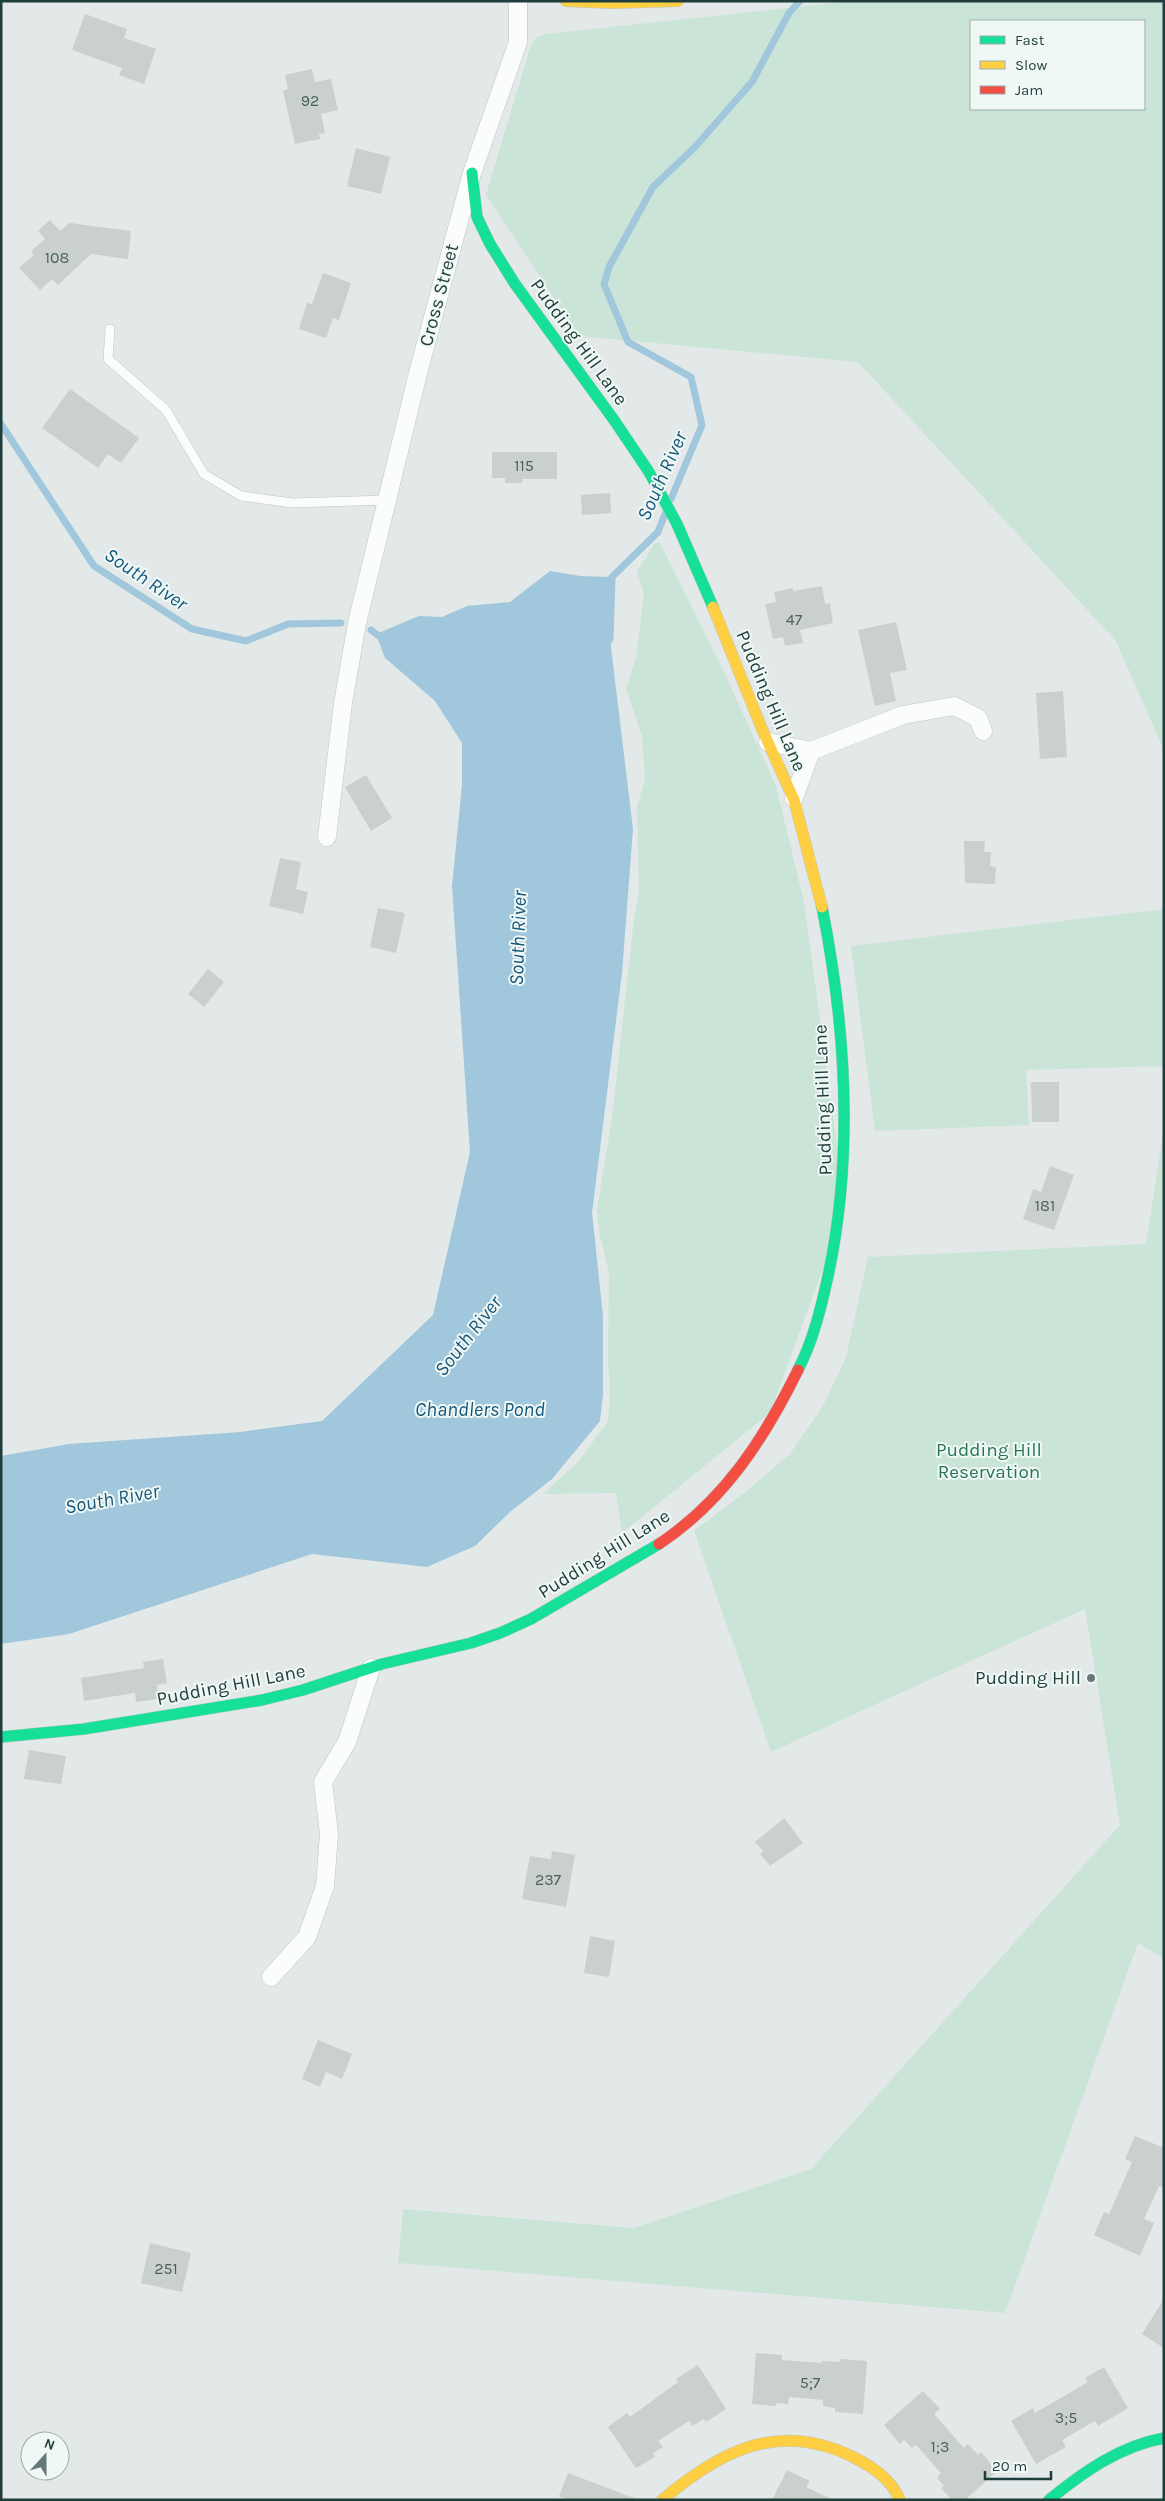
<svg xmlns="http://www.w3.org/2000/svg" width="1165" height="2501" font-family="Karla,sans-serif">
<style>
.green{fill:#cbe4d8;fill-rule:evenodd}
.water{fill:#a0c7db}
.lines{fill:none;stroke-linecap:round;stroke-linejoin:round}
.stream{stroke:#a0c7db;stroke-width:7}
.building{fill:#cad0ce}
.lane-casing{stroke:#c0c6c5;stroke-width:10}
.street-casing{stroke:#c0c6c5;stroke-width:19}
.fast-casing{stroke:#bec6c5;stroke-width:12}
.slow-casing{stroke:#bec6c5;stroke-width:12}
.jam-casing{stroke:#bec6c5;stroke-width:12}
.lane{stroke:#fbfcfc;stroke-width:9}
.street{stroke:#fbfcfc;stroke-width:18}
.fast{stroke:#16e098;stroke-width:11}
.slow{stroke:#ffcf43;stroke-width:11}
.jam{stroke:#f24e42;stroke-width:11}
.poi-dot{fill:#647978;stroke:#f0f8f6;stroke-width:2}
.labels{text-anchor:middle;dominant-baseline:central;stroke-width:4;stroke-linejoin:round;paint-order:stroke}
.number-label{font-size:16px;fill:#4a6260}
.street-label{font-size:19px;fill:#1f3d3b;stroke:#f0f8f6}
.park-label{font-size:19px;fill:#277655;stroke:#f0f8f6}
.poi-label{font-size:19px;fill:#1f3d3b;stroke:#f0f8f6;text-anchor:end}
.water-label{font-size:20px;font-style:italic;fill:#16577c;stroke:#f0f8f6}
</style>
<rect width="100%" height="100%" fill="#e3e9e8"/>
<g class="green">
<path d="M 852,1 L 1164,1 L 1164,751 L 1116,641 L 858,362 L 579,336 L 486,195 L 530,48 L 536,37 L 547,34 ZM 971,21 L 1144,21 L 1144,109 L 971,109 Z"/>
<polygon points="655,543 660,543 724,672 776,786 804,902 838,1152 833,1241 770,1413 622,1533 616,1493 543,1494 578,1462 608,1421 610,1395 608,1359 609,1273 599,1231 597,1210 612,1118 634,919 639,891 637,807 645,779 642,736 626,689 636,658 644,594 637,572"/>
<polygon points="1164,909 1164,1066 1026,1070 1029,1125 875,1131 851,946"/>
<polygon points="1164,1127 1164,1959 1138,1943 1005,2313 398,2263 403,2209 634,2228 811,2169 1120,1825 1085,1609 771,1752 694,1531 744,1493 790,1454 823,1406 846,1357 868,1257 1146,1244"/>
</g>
<polygon class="water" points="550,571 580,576 612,577 610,639 633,829 622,973 592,1213 603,1316 603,1395 600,1421 552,1479 510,1512 475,1546 427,1567 312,1554 69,1634 1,1644 1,1456 69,1444 240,1432 322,1421 433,1315 470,1152 452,886 462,785 462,743 435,701 385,658 376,634 419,616 442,617 467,606 510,602"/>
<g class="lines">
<g class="stream">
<polyline points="1,424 94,566 192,629 246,641 288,624 341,623"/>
<polyline points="671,499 702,425 691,377 628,342 604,284 609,267 653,187 695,147 752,82 789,13 800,1"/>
<polyline points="371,630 383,639"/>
<polyline points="605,646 610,639 612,577 658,532 665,514"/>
</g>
</g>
<g class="building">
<polygon points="85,14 127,29 124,38 156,49 144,84 119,75 122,68 72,50"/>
<polygon points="312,69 315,82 331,79 338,110 321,114 325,133 319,134 320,139 295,144 283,91 288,89 285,75"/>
<polygon points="356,148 390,157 381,194 347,186"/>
<polygon points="50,220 60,231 70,223 131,231 128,259 91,254 58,285 52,279 40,290 19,268 34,255 31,251 45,239 38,231"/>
<polygon points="323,273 351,283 339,320 333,318 326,338 299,329 307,303 312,304"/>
<polygon points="70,389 139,438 121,463 108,454 98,468 42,428"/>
<polygon points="492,452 557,452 557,479 522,479 522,483 505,483 505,478 492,478"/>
<polygon points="610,493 611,513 582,515 581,495"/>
<polygon points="822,586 825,604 830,603 833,623 800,630 803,643 785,646 783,637 773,639 765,604 776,602 774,592 793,588 793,591"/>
<polygon points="896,622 907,670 890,673 896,701 875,706 858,630"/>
<polygon points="1063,691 1067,757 1040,759 1036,693"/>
<polygon points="366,775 392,818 371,831 345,787"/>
<polygon points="964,841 985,841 984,852 991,852 990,866 996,867 995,884 965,883"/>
<polygon points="280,858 301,862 296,889 308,892 303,914 269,906"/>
<polygon points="378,908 405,913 396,953 370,947"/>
<polygon points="208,969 224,982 204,1007 188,994"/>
<polygon points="1031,1082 1059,1082 1059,1122 1032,1122"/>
<polygon points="1050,1166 1074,1175 1054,1230 1023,1219 1033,1189 1041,1192"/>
<polygon points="163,1659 167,1683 157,1685 159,1699 136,1702 135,1693 84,1701 81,1678 144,1668 143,1662"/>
<polygon points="29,1750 66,1756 61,1784 24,1779"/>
<polygon points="784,1818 803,1843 770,1866 760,1854 763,1851 755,1842"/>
<polygon points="552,1851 575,1855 566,1907 522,1899 530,1856 551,1859"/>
<polygon points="590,1936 615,1941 609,1977 584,1973"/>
<polygon points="318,2040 352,2054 342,2079 326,2072 320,2087 302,2079"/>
<polygon points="1135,2136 1164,2148 1164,2188 1159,2186 1144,2219 1154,2223 1140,2256 1094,2235 1104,2212 1109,2214 1132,2162 1125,2159"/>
<polygon points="150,2243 191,2253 182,2292 141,2283"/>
<polygon points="1164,2299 1164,2348 1142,2334"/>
<polygon points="756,2353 782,2355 782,2360 822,2363 822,2361 840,2362 840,2359 867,2361 863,2414 835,2412 835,2408 823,2406 823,2400 789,2397 788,2404 776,2403 776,2406 752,2404"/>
<polygon points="698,2365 726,2409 706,2422 704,2419 692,2426 689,2421 658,2441 663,2447 653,2453 655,2457 636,2468 608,2427 627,2413 630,2417 678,2382 676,2379"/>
<polygon points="1104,2367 1128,2408 1098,2426 1095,2421 1062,2440 1066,2447 1036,2464 1011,2421 1033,2408 1035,2413 1088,2382 1085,2378"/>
<polygon points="923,2391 940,2409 934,2414 964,2448 968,2444 978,2455 981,2452 997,2471 965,2500 952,2500 941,2488 944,2486 937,2478 941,2473 916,2445 912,2448 904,2440 900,2444 884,2425"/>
<polygon points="787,2470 810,2481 806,2487 833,2500 772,2500"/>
<polygon points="568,2473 634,2498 634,2500 568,2500 559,2496"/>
</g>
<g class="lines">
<g class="lane-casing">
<polyline id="lane" points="110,329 108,359 166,410 204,474 241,496 292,503 387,500"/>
</g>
<g class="street-casing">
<g id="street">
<polyline points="768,742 811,751 903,715 954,706 978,718 983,731"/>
<polyline points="794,798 811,751"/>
<polyline points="327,837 343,703 357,623 418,373 472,173 518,42 518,1"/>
<polyline points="271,1977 307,1937 325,1886 329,1834 323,1782 347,1742 371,1668"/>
</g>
</g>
<g class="fast-casing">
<g id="fast">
<polyline points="472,173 477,217 490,244 515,284 614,420 649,472 677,524 713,607"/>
<path d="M 798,1370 C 813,1341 821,1308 828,1276 C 854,1155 846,1028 822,907"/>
<polyline points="1,1737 84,1729 262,1700 303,1690 382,1664 471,1643 500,1633 531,1619 659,1544"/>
<path d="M 1049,2500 C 1083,2472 1120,2446 1164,2438"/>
</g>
</g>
<g class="slow-casing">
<g id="slow">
<polyline points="566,1 612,3 678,1"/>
<polyline points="713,607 762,729 794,800 822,907"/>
<path d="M 662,2500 C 720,2451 778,2420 853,2457 C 873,2467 891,2479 900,2500"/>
</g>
</g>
<g class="jam-casing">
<path id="jam" d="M 659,1544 C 724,1501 764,1439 798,1370"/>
</g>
<use href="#lane" class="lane"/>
<use href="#street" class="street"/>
<use href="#fast" class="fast"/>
<use href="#slow" class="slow"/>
<use href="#jam" class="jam"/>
</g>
<circle class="poi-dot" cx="1091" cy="1678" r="5"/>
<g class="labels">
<g class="number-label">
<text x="310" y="100">92</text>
<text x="57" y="257">108</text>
<text x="524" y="465">115</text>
<text x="794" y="619">47</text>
<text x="1045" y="1205">181</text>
<text x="548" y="1879">237</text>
<text x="166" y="2268">251</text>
<text x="810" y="2382">5;7</text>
<text x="1066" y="2417">3;5</text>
<text x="940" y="2446">1;3</text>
</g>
<g class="street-label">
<text transform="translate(439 295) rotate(-75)">Cross Street</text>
<text transform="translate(579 342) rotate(54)">Pudding Hill Lane</text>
<text transform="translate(771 701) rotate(67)">Pudding Hill Lane</text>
<text transform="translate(823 1100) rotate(-92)">Pudding Hill Lane</text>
<text transform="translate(604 1554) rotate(-32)">Pudding Hill Lane</text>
<text transform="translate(231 1685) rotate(-11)">Pudding Hill Lane</text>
</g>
<g class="park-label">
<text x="989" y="1450">Pudding Hill<tspan x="989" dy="22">Reservation</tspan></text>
</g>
<g class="poi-label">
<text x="1081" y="1678">Pudding Hill</text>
</g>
<g class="water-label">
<text transform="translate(662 476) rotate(-66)">South River</text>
<text transform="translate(146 579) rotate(34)">South River</text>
<text transform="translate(518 938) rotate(-88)">South River</text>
<text transform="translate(468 1336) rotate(-52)">South River</text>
<text x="480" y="1409">Chandlers Pond</text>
<text transform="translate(112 1499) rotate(-10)">South River</text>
</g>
</g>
<rect width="1165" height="2501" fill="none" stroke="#1f3d3b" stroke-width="5"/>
<rect x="970" y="20" width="175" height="90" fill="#f0f8f6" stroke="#9cadab"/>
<rect x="980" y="36" width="25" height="8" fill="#16e098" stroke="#9cadab"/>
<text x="1015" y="45" font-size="15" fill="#1f3d3b">Fast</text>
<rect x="980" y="61" width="25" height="8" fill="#ffcf43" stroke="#9cadab"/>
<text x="1015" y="70" font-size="15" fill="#1f3d3b">Slow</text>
<rect x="980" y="86" width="25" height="8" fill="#f24e42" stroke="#9cadab"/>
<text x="1015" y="95" font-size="15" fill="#1f3d3b">Jam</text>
<g transform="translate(45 2456) rotate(21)"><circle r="24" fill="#f0f8f6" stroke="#9cadab"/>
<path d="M0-4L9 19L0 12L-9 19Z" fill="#647978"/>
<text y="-8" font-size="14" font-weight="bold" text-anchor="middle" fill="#1f3d3b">N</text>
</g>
<path d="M985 2471v8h66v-8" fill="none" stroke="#1f3d3b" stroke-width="2.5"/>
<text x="992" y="2471" font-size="15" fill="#1f3d3b" stroke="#f0f8f6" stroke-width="4" paint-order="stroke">20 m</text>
</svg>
